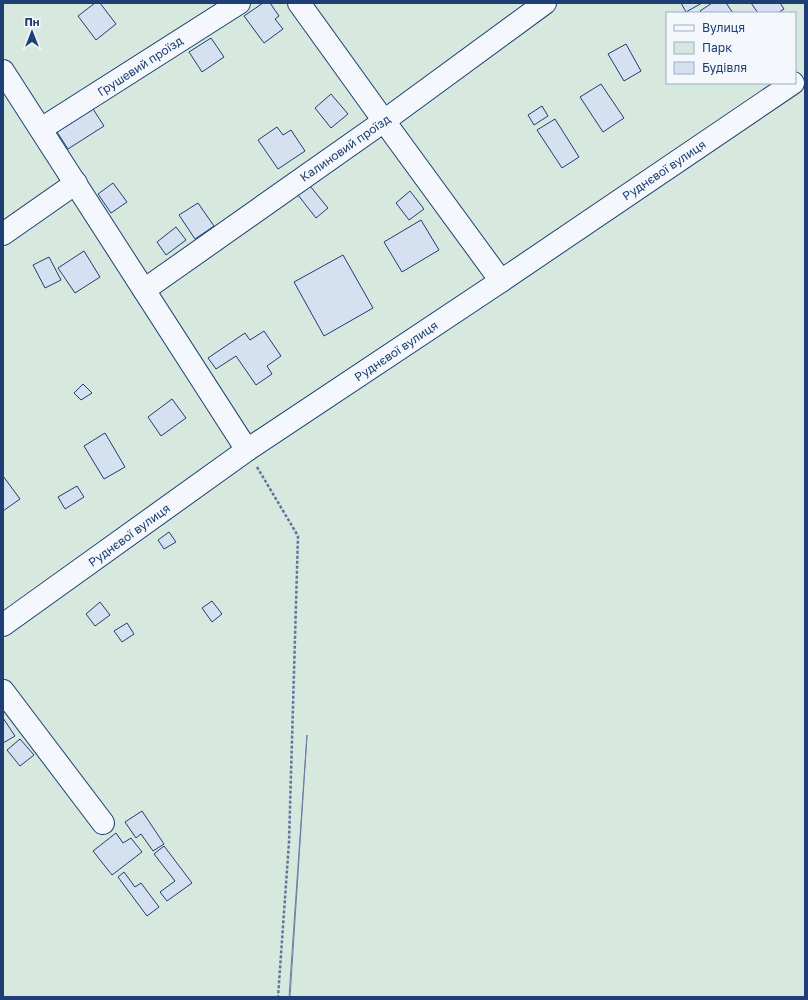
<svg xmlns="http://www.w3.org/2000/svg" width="808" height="1000" font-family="'Golos Text',sans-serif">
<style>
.green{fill:#d7e8df;stroke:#687fa3;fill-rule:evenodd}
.building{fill:#d5e0f0;stroke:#1d3f73}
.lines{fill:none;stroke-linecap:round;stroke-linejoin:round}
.minor-casing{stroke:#1d3f73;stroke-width:24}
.path{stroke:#5e769c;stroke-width:2.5;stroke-dasharray:3 2;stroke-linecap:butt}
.minor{stroke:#f4f7fb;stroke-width:22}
.labels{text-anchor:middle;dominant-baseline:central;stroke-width:3;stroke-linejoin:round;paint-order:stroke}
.street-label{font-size:12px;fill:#1d3f73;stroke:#f4f7fb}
</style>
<rect width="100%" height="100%" fill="#f4f7fb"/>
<path class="green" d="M 3,3 L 805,3 L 805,997 L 290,997 L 307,735 L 289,997 L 3,997 ZM 667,13 L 795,13 L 795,83 L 667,83 Z"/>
<g class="building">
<polygon points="95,3 100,3 116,24 96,40 78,16"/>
<polygon points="263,3 270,3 279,16 275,19 283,29 264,43 244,16"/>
<polygon points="681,3 702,3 686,12"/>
<polygon points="712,3 726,3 733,13 702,13 700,11"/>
<polygon points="751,3 780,3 784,9 778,13 758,13"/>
<polygon points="211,38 224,57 202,72 189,52"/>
<polygon points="626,44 641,71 624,81 608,54"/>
<polygon points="601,84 624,118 603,132 580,97"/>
<polygon points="331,94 348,114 331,128 315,108"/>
<polygon points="542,106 548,116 534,125 528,115"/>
<polygon points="93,109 104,126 68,149 57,132"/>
<polygon points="555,119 579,157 562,168 537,130"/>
<polygon points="277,127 283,135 291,130 305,151 278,169 258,140"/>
<polygon points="113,183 127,202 111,213 98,194"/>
<polygon points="310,186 328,208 316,218 298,195"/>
<polygon points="410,191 424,209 409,220 396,203"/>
<polygon points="198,203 214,226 195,239 179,215"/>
<polygon points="421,220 439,250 402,272 384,242"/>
<polygon points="176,227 186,240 166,255 157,242"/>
<polygon points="84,251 100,277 75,293 58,268"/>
<polygon points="343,255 373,308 324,336 294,282"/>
<polygon points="49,257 61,280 45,288 33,265"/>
<polygon points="264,331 281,356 267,366 272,374 256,385 236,356 216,369 208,358 245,333 250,340"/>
<polygon points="83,384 92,393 81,400 74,393"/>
<polygon points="172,399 186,418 161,436 148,417"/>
<polygon points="105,433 125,467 104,479 84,446"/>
<polygon points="3,476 20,499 3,511"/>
<polygon points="77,486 84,497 65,509 58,497"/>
<polygon points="169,532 176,542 164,549 158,540"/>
<polygon points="212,601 222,614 212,622 202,608"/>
<polygon points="100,602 110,615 95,626 86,614"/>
<polygon points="127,623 134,634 122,642 114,631"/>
<polygon points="3,718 15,736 3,743"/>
<polygon points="20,739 34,755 20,766 7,750"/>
<polygon points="142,811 164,844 153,851 141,834 136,838 125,822"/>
<polygon points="116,833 123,843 131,838 142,852 112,875 93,851"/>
<polygon points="164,846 192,883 167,901 160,892 175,881 154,854"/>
<polygon points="124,872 135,887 141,883 159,907 147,916 118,877"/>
</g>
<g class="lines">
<g class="minor-casing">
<g id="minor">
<polyline points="299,3 384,121 501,281"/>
<polyline points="3,71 247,450"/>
<polyline points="41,129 239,3"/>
<polyline points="3,234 76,183"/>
<polyline points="144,290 384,121 545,3"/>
<polyline points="3,625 247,450 501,281 793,83"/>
<polyline points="3,691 103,823"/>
</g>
</g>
<polyline class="path" points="257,467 298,536 289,842 278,997"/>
<use href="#minor" class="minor"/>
</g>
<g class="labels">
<g class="street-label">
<text transform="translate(140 66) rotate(-33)">Грушевий проїзд</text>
<text transform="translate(345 148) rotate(-35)">Калиновий проїзд</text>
<text transform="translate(664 170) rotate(-34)">Руднєвої вулиця</text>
<text transform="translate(396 351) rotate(-34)">Руднєвої вулиця</text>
<text transform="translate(129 535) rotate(-36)">Руднєвої вулиця</text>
</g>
</g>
<rect width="808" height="1000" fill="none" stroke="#1d3f73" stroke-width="8"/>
<rect x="666" y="12" width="130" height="72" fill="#f4f7fb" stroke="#9eadc5"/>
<rect x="674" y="25" width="20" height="6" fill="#f4f7fb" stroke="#9eadc5"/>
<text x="702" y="32" font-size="12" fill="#1d3f73">Вулиця</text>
<rect x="674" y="42" width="20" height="12" fill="#d7e8df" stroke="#9eadc5"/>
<text x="702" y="52" font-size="12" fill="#1d3f73">Парк</text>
<rect x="674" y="62" width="20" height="12" fill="#d5e0f0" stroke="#9eadc5"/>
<text x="702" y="72" font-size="12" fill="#1d3f73">Будівля</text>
<g transform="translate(32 32)" stroke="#f4f7fb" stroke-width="3" paint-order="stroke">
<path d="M0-3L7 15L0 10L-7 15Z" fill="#1d3f73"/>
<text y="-6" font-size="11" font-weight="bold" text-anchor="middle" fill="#1d3f73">Пн</text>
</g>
</svg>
